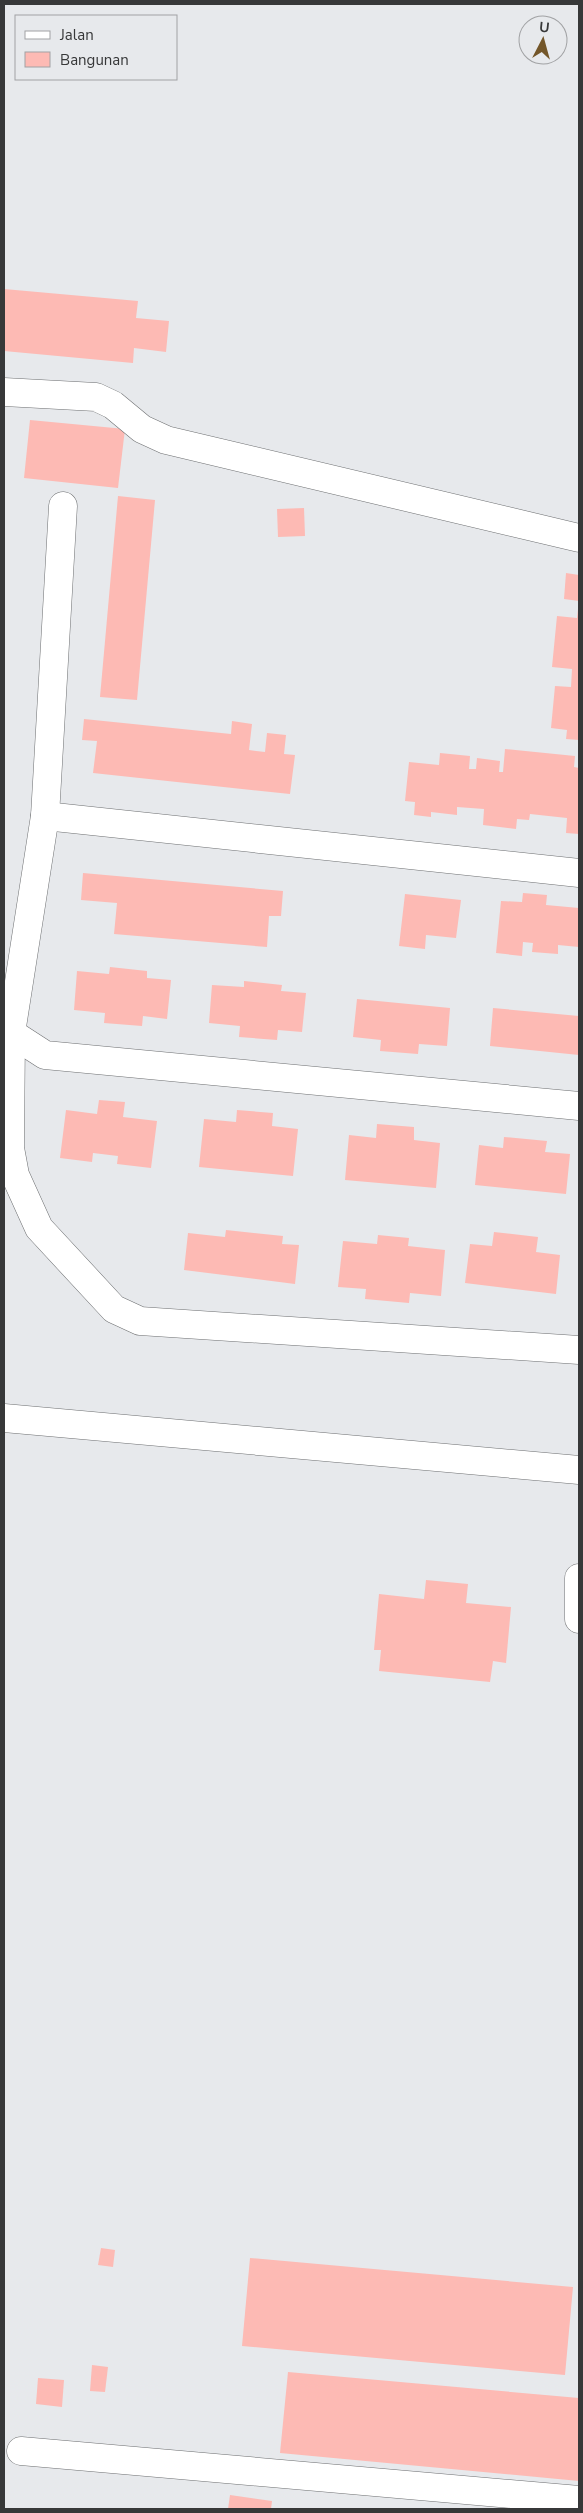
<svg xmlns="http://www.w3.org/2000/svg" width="583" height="2513" font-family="'Nunito Sans',sans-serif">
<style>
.building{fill:#fdbab4}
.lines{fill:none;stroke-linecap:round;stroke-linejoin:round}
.street-casing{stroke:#6d6f71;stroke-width:29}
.secondary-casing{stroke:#6d6f71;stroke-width:29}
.street{stroke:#fff;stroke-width:28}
.secondary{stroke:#fff;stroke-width:28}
</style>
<rect width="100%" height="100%" fill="#e7e9ec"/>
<g class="building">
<polygon points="4,289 138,301 136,318 169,321 166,352 134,348 133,363 4,351"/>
<polygon points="30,420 125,429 118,488 24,478"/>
<polygon points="118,496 155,500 137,700 100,697"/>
<polygon points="304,508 305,536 278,537 277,509"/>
<polygon points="566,573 579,575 579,601 564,599"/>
<polygon points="578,609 579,609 579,740 566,739 567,730 551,728 555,686 571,687 572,669 552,667 557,616 577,618"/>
<polygon points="84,719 231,734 232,721 252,724 249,750 265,752 267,733 286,735 284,754 295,755 290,794 93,773 97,741 82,740"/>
<polygon points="505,749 575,756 574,767 579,768 579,834 566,833 567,818 530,814 529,820 517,819 516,829 483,825 484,809 457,807 457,815 431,812 431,817 414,815 415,802 405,801 409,762 439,765 440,753 470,756 469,769 476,769 477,758 500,761 499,772 503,772"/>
<polygon points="83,873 283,891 281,916 269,916 267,947 114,934 117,903 81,900"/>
<polygon points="523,893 547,895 546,905 579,908 579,947 558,945 558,954 532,952 533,943 523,942 522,956 496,953 501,901 522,902"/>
<polygon points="405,894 461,900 456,938 426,935 425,949 399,946"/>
<polygon points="110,967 147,971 147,978 171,980 167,1019 143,1016 142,1026 104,1023 105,1013 74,1010 77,971 109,974"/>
<polygon points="244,981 282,985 281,991 306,993 302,1032 278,1030 277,1040 239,1037 240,1026 209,1023 212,985 244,987"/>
<polygon points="357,999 450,1008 447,1046 419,1044 418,1054 380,1051 381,1040 353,1037"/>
<polygon points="493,1008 579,1016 579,1055 490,1046"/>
<polygon points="99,1100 125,1102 123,1117 157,1121 151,1168 117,1164 118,1156 93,1153 92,1162 60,1158 66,1110 97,1114"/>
<polygon points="237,1110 273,1113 272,1126 298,1129 293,1176 199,1167 204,1119 236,1122"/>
<polygon points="377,1124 414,1127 414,1140 440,1143 436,1188 345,1180 349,1135 376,1138"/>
<polygon points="504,1137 547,1141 545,1152 570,1154 566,1194 475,1185 479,1145 503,1148"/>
<polygon points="226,1230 283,1236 282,1244 299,1245 295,1284 184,1270 188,1233 225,1237"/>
<polygon points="494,1232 538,1237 536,1252 560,1255 556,1294 465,1283 470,1244 492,1246"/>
<polygon points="378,1235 409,1238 408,1246 445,1250 441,1296 410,1293 409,1303 365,1299 366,1289 338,1287 343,1241 377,1244"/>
<polygon points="426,1580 468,1584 466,1603 511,1607 506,1663 493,1661 490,1682 379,1671 381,1650 374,1650 379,1594 424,1599"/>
<polygon points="101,2248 115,2250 113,2267 98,2265"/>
<polygon points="250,2258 573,2287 565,2375 242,2346"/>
<polygon points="92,2365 108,2367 105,2392 90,2391"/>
<polygon points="288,2372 579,2398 579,2481 280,2453"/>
<polygon points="38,2378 64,2380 62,2407 36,2404"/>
<polygon points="230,2495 272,2501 271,2509 228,2509"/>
</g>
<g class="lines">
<g class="street-casing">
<g id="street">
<polyline points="4,392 96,397 113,405 142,429 166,440 579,538"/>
<polyline points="63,506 45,816 11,1033 10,1148 15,1175 39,1228 114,1309 140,1321 579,1350"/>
<polyline points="45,816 579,873"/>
<polyline points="4,1032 11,1033 45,1055 579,1106"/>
<polyline points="579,1578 579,1619"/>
<polyline points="21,2451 579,2500"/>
</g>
</g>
<g class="secondary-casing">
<polyline id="secondary" points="4,1418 579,1470"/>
</g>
<use href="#street" class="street"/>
<use href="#secondary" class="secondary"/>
</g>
<rect width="583" height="2513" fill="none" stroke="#373839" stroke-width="10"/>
<rect x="15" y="15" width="162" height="65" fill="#e7e9ec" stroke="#a1a2a4"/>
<rect x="25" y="31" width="25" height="8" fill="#ffffff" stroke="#a1a2a4"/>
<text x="60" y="40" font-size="15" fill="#373839">Jalan</text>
<rect x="25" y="52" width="25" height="15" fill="#fdbab4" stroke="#a1a2a4"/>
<text x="60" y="65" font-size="15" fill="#373839">Bangunan</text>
<g transform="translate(543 40) rotate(6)"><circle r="24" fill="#e7e9ec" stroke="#a1a2a4"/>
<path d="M0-4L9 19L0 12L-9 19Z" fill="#735629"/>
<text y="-8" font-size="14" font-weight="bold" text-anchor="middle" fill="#373839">U</text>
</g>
</svg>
